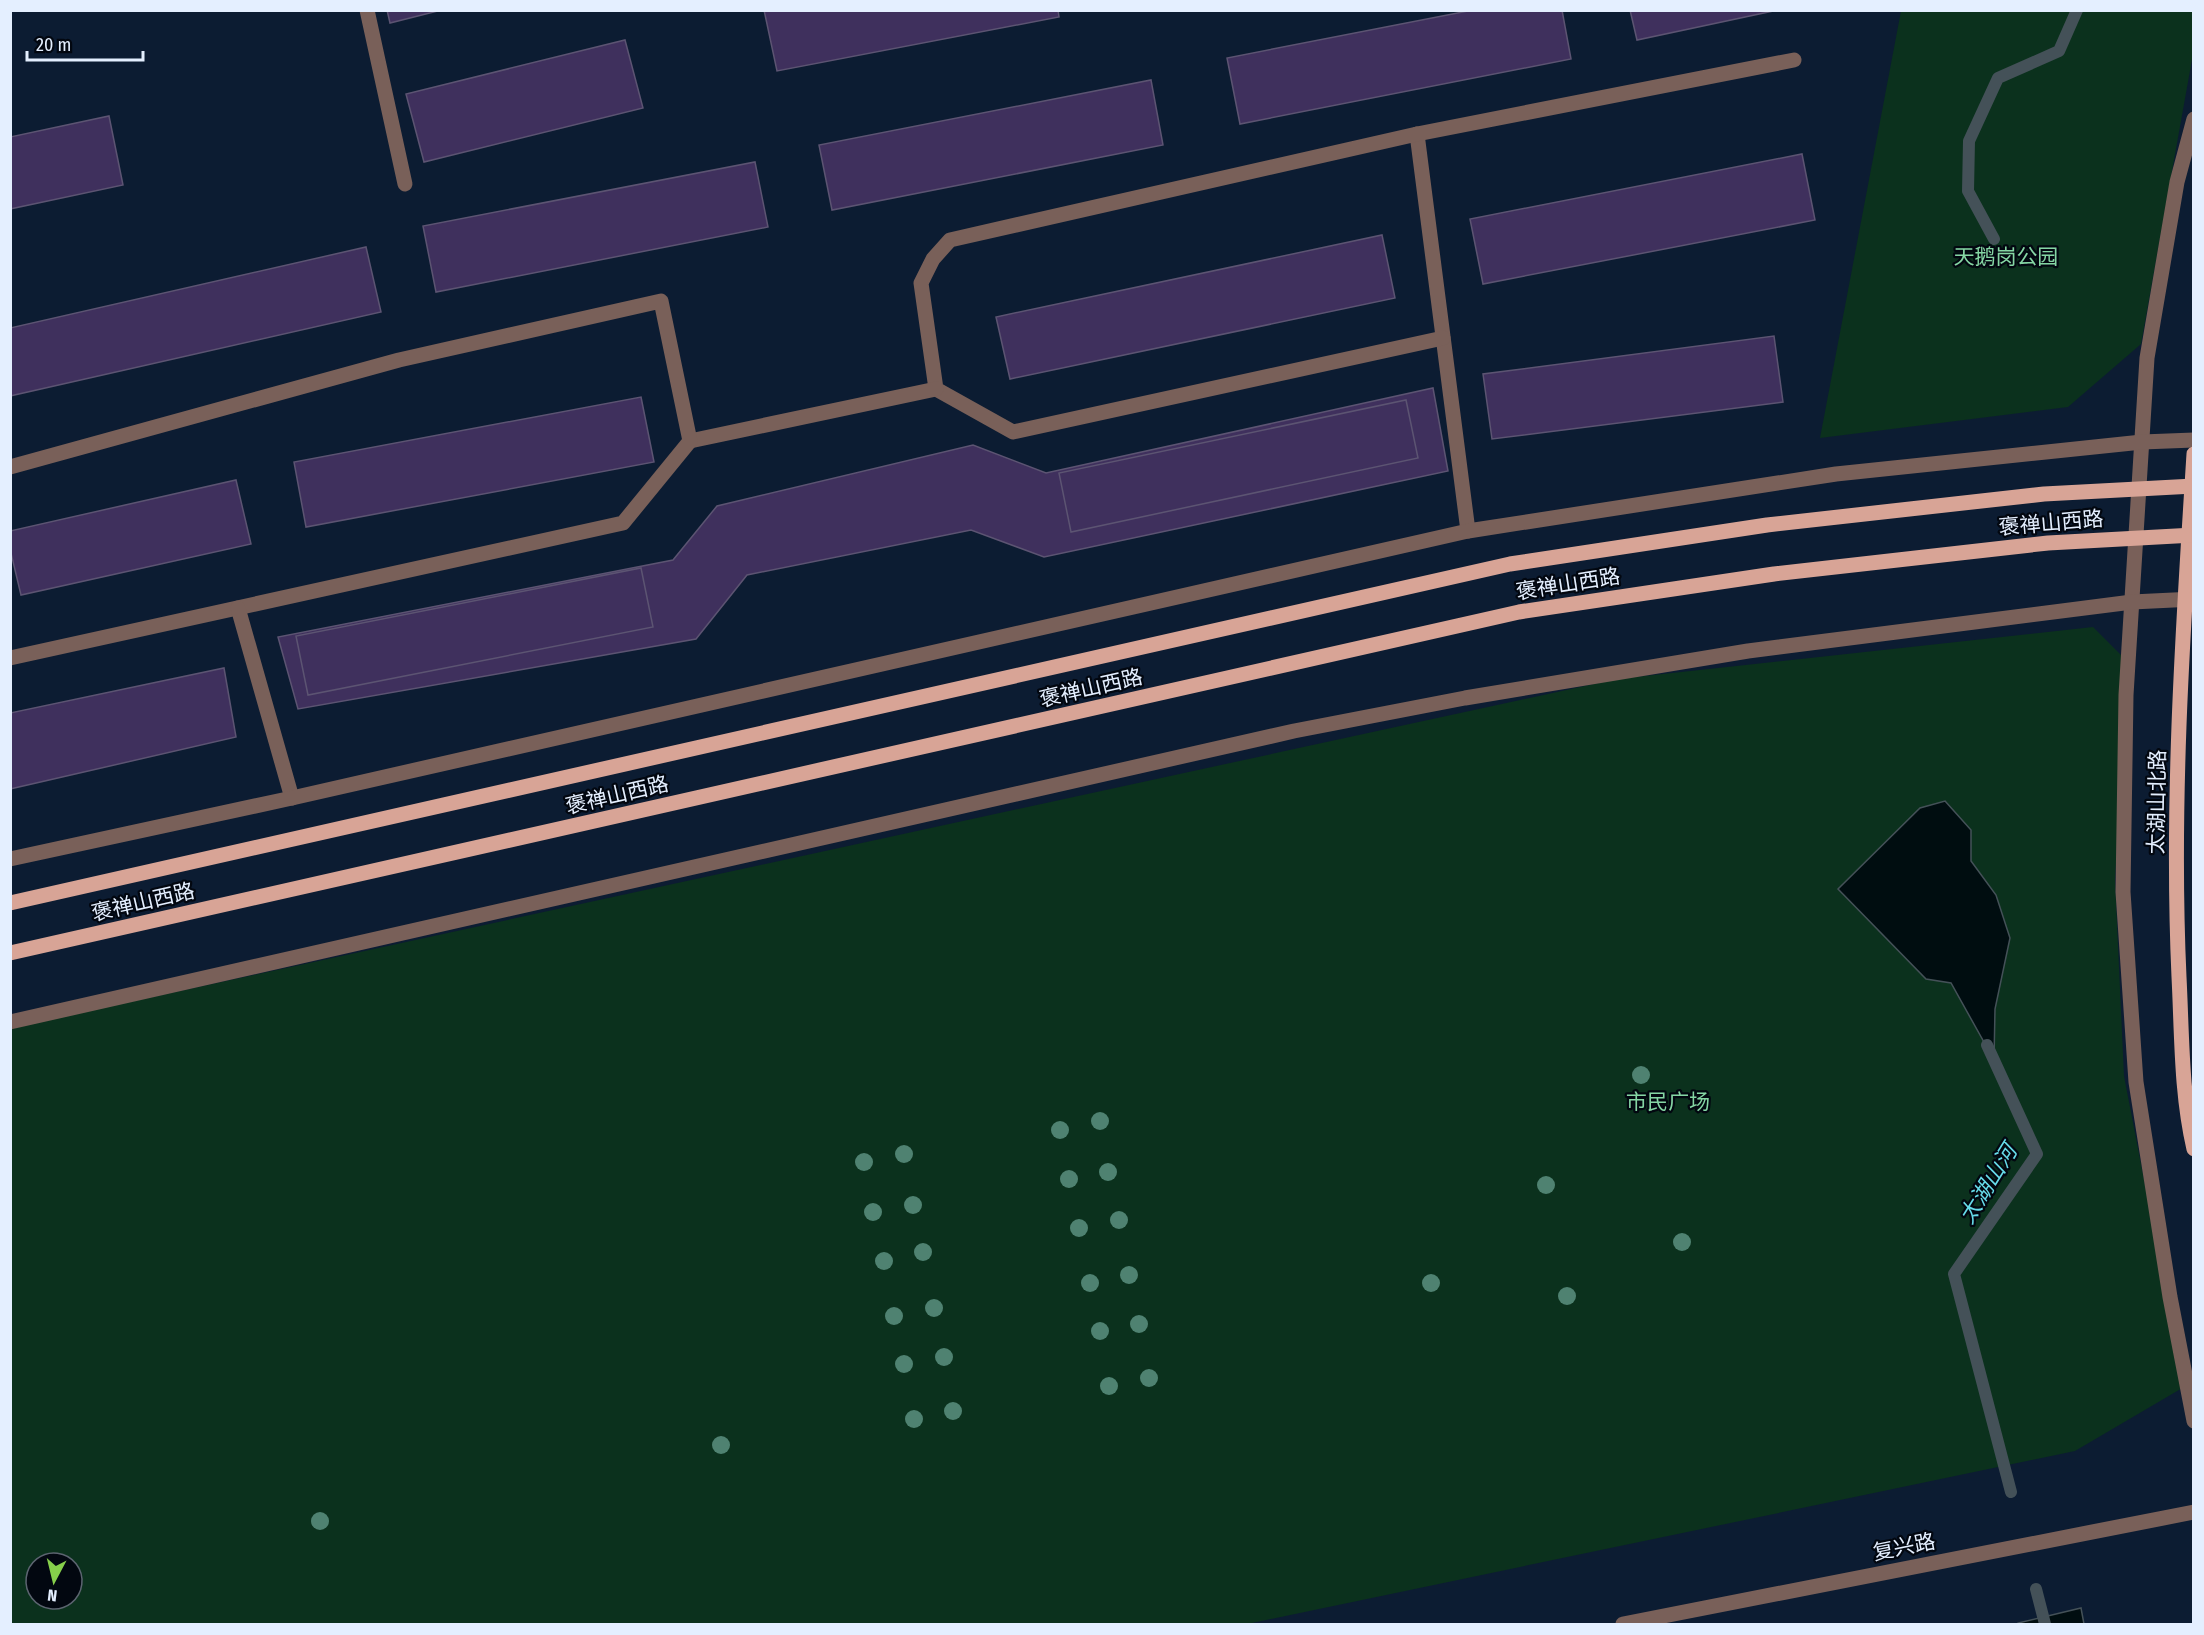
<svg xmlns="http://www.w3.org/2000/svg" width="2204" height="1635" font-family="'Fira Sans Condensed','Noto Sans SC',sans-serif">
<style>
.green{fill:#0b311d;fill-rule:evenodd}
.water{fill:#000d10;stroke:#445158;stroke-width:1.5}
.lines{fill:none;stroke-linecap:round;stroke-linejoin:round}
.stream{stroke:#445158;stroke-width:12}
.building{fill:#3f305d;stroke:#5c5472;stroke-width:1.5}
.minor{stroke:#796059;stroke-width:15}
.major{stroke:#d8a496;stroke-width:15}
.tree{fill:#4f8271}
.labels{text-anchor:middle;dominant-baseline:central;stroke-width:4.5;stroke-linejoin:round;paint-order:stroke}
.park-label{font-size:21px;fill:#85d6a4;stroke:#020710}
.street-label{font-size:21px;fill:#e4efff;stroke:#020710}
.water-label{font-size:22px;font-style:italic;fill:#66dbe9;stroke:#020710}
</style>
<rect width="100%" height="100%" fill="#0c1c32"/>
<g class="green">
<polygon points="1901,11 2193,11 2193,54 2141,344 2068,407 1820,438"/>
<path d="M 2093,627 L 2127,661 L 2115,880 L 2124,1076 L 2184,1387 L 2075,1451 L 1247,1624 L 11,1624 L 10,1028 L 1617,679 ZM 36,1563 L 72,1563 L 72,1599 L 36,1599 Z"/>
</g>
<g class="water">
<polygon points="1945,801 1971,830 1971,861 1996,895 2010,938 1995,1009 1994,1060 1951,983 1926,979 1838,889 1920,808"/>
<polygon points="2081,1608 2084,1624 2018,1624 2018,1623"/>
</g>
<g class="lines">
<g class="stream">
<polyline points="1994,239 1968,191 1969,141 1998,78 2059,51 2077,10"/>
<polyline points="1987,1045 2037,1154 1954,1274 2011,1492"/>
<polyline points="2036,1589 2045,1624"/>
</g>
</g>
<g class="building">
<polygon points="387,10 438,10 438,11 390,23"/>
<polygon points="764,10 1058,10 1059,17 777,71"/>
<polygon points="1473,10 1562,10 1571,59 1240,124 1227,58"/>
<polygon points="1630,10 1778,10 1637,40"/>
<polygon points="625,40 643,108 424,162 406,94"/>
<polygon points="1151,80 1163,145 832,210 819,145"/>
<polygon points="109,116 123,185 10,209 10,137"/>
<polygon points="1802,154 1815,220 1483,284 1470,219"/>
<polygon points="755,162 768,227 436,292 423,226"/>
<polygon points="1382,235 1395,298 1010,379 996,317"/>
<polygon points="366,247 381,312 10,396 10,328"/>
<polygon points="1774,336 1783,402 1492,439 1483,374"/>
<polygon points="1433,388 1448,471 1044,557 971,530 747,575 696,639 298,709 278,637 673,560 717,506 973,445 1046,473"/>
<polygon points="641,397 654,462 306,527 294,462"/>
<polygon points="1406,400 1418,458 1071,532 1059,473"/>
<polygon points="236,480 251,544 21,595 10,549 10,531"/>
<polygon points="641,568 653,627 308,695 296,636"/>
<polygon points="224,668 236,737 10,789 10,713"/>
</g>
<g class="lines">
<g class="minor">
<polyline points="367,10 405,184"/>
<polyline points="2194,119 2177,182 2147,358 2126,695 2123,892 2136,1082 2170,1297 2194,1421"/>
<polyline points="1417,134 1468,531"/>
<polyline points="1443,338 1013,432 936,389 921,283 933,259 950,240 1417,134 1794,60"/>
<polyline points="690,441 936,389"/>
<polyline points="10,467 399,360 661,301 690,441 623,523 10,658"/>
<polyline points="238,608 292,798"/>
<polyline points="10,859 292,798 1468,531 1836,474 2142,442 2194,440"/>
<polyline points="10,1022 1294,731 1465,698 1748,651 2132,602 2194,599"/>
<polyline points="1623,1624 2194,1512"/>
</g>
<g class="major">
<path d="M 2194,454 C 2183,628 2171,803 2179,977 C 2182,1035 2181,1093 2194,1149"/>
<polyline points="10,903 1510,564 1767,525 2044,494 2194,486"/>
<polyline points="10,953 1519,612 1774,574 2048,543 2194,535"/>
</g>
</g>
<g class="tree">
<circle cx="1641" cy="1075" r="9"/>
<circle cx="1100" cy="1121" r="9"/>
<circle cx="1060" cy="1130" r="9"/>
<circle cx="904" cy="1154" r="9"/>
<circle cx="864" cy="1162" r="9"/>
<circle cx="1108" cy="1172" r="9"/>
<circle cx="1069" cy="1179" r="9"/>
<circle cx="1546" cy="1185" r="9"/>
<circle cx="913" cy="1205" r="9"/>
<circle cx="873" cy="1212" r="9"/>
<circle cx="1119" cy="1220" r="9"/>
<circle cx="1079" cy="1228" r="9"/>
<circle cx="1682" cy="1242" r="9"/>
<circle cx="923" cy="1252" r="9"/>
<circle cx="884" cy="1261" r="9"/>
<circle cx="1129" cy="1275" r="9"/>
<circle cx="1090" cy="1283" r="9"/>
<circle cx="1431" cy="1283" r="9"/>
<circle cx="1567" cy="1296" r="9"/>
<circle cx="934" cy="1308" r="9"/>
<circle cx="894" cy="1316" r="9"/>
<circle cx="1139" cy="1324" r="9"/>
<circle cx="1100" cy="1331" r="9"/>
<circle cx="944" cy="1357" r="9"/>
<circle cx="904" cy="1364" r="9"/>
<circle cx="1149" cy="1378" r="9"/>
<circle cx="1109" cy="1386" r="9"/>
<circle cx="953" cy="1411" r="9"/>
<circle cx="914" cy="1419" r="9"/>
<circle cx="721" cy="1445" r="9"/>
<circle cx="320" cy="1521" r="9"/>
</g>
<g class="labels">
<g class="park-label">
<text x="2006" y="257">天鹅岗公园</text>
<text x="1668" y="1102">市民广场</text>
</g>
<g class="street-label">
<text transform="translate(2051 523) rotate(-5)">褒禅山西路</text>
<text transform="translate(1568 584) rotate(-9)">褒禅山西路</text>
<text transform="translate(1091 688) rotate(-13)">褒禅山西路</text>
<text transform="translate(617 795) rotate(-13)">褒禅山西路</text>
<text transform="translate(2157 802) rotate(-89)">太湖山北路</text>
<text transform="translate(143 902) rotate(-13)">褒禅山西路</text>
<text transform="translate(1904 1547) rotate(-11)">复兴路</text>
</g>
<g class="water-label">
<text transform="translate(1988 1184) rotate(-58)">太湖山河</text>
</g>
</g>
<rect width="2204" height="1635" fill="none" stroke="#e4efff" stroke-width="24"/>
<g transform="translate(54 1581) rotate(187)"><circle r="28" fill="#020710" stroke="#5c6470" stroke-width="1.5"/>
<path d="M0-4.5L10 22L0 15L-10 22Z" fill="#86cf4b"/>
<text y="-9" font-size="16" font-weight="bold" text-anchor="middle" fill="#e4efff">N</text>
</g>
<path d="M27 51v9h116v-9" fill="none" stroke="#e4efff" stroke-width="3"/>
<text x="36" y="51" font-size="18" fill="#e4efff" stroke="#020710" stroke-width="4.5" paint-order="stroke">20 m</text>
</svg>
